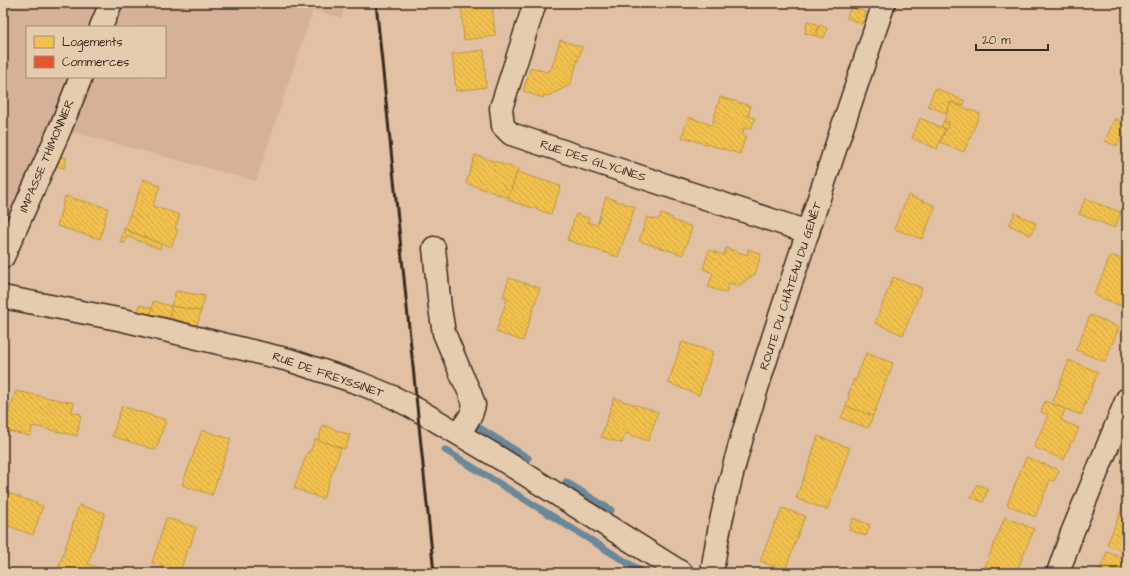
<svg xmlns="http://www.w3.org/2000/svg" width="1130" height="576" font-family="'Architects Daughter',sans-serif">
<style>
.built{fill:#d7b197;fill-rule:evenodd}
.homes{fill:url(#homes-back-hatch);stroke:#bb9440}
.shops{fill:url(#shops-back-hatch);stroke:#b14a29}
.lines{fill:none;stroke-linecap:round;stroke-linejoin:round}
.stream{stroke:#6b8899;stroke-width:7}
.street-casing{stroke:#3b2a1e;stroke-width:25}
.street{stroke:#e6ccae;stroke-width:22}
.rail{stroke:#3b2a1e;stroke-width:3}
.labels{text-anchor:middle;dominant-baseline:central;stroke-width:4;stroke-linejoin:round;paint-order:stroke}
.street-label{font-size:12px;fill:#3b2a1e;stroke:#e6ccae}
</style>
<defs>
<pattern id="homes-back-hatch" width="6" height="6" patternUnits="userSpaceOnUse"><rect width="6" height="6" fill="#f2c14e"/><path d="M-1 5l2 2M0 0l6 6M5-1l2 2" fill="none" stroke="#d0a644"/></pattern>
<pattern id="shops-back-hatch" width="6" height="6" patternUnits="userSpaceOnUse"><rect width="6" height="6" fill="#e4572e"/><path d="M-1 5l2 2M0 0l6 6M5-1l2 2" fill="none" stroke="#ba4827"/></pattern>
</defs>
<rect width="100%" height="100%" fill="#e2c0a4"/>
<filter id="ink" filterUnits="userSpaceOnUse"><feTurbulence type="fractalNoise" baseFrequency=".025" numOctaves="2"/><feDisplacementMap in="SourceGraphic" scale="8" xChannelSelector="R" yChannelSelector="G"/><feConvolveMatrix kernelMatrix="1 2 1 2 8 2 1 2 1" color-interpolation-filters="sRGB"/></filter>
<g filter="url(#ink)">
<path class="built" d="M 3,3 L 345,3 L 342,18 L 313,10 L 256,181 L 60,129 L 3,257 ZM 27,27 L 165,27 L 165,77 L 27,77 Z"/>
<g class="homes">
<polygon points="461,3 492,3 495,36 464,40"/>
<polygon points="578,3 598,3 578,5"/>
<polygon points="850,7 866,12 862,24 847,18"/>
<polygon points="807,21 819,25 816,36 805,33"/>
<polygon points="819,25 827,28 824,38 816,36"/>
<polygon points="560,40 582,47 570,85 548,96 544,95 543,98 523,91 531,67 546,72 551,69"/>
<polygon points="484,50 486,87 456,91 452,54"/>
<polygon points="935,88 965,101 963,106 951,102 946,113 928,106"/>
<polygon points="720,97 751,106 748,116 755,118 751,130 744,128 743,134 746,135 740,154 682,137 688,117 712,125"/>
<polygon points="951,102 980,114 964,152 940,142 949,123 944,121"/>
<polygon points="920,118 945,129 937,149 912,138"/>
<polygon points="1115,118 1127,125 1117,146 1105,141"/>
<polygon points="944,121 949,123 947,129 941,127"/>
<polygon points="475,155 518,169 509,198 466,183"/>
<polygon points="61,156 67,158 64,168 57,166"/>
<polygon points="517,172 561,186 551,214 508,200"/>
<polygon points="144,179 160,186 153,206 180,215 175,228 178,230 171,247 124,229"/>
<polygon points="908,195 936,206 922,239 894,229"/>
<polygon points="65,196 108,208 100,239 57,226"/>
<polygon points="606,197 635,207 618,257 567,240 576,214 589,218 588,222 597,225"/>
<polygon points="1085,199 1121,212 1115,228 1079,214"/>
<polygon points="1015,213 1036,223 1031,235 1009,225"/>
<polygon points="661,214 673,218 672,220 692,227 683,255 639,241 647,217 658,220"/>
<polygon points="124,229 161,244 160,249 126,236 125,243 120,243"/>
<polygon points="726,248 747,255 748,249 761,254 755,274 738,286 729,283 726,293 708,287 713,273 703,269 709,250 724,255"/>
<polygon points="1111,255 1127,261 1127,292 1121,306 1094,295"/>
<polygon points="893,277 922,288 903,335 875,323"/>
<polygon points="509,278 540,288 523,341 496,332 507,299 503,297"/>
<polygon points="176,291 205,296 201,311 171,306"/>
<polygon points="153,301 171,306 170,318 151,314"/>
<polygon points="139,305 152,308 151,314 138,312"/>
<polygon points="171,306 201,311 197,325 170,318"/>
<polygon points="1090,315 1119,327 1105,362 1076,350"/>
<polygon points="682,342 713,352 699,395 668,383"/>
<polygon points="866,353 893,363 873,416 846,406 849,396 848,395 854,379 856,380"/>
<polygon points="1069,360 1098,372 1081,415 1052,404"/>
<polygon points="16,391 74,403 72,412 81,414 77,436 33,426 30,436 3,430 3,427"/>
<polygon points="614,398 658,412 648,441 625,433 622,443 601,437"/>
<polygon points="1045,401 1065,409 1061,420 1079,428 1073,442 1071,442 1064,460 1034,447 1048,415 1041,412"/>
<polygon points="122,406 166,420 156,450 112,436"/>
<polygon points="846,406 873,416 868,428 841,418"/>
<polygon points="323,425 350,435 345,449 318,440"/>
<polygon points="202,430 231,439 212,495 182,485"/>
<polygon points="818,436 850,448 827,510 796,498 813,453 812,453"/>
<polygon points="315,439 341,448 323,499 294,488 308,451 310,452"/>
<polygon points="1026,457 1059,470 1054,481 1050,480 1035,517 1007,505"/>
<polygon points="977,484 988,489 983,502 971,497"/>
<polygon points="3,491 43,506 33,535 3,524"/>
<polygon points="1127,497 1127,510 1122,508"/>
<polygon points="79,505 105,513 88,564 111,572 110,573 57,573"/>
<polygon points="782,508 805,516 785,570 760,561 775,522 777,522"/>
<polygon points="1122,508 1127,510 1127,553 1107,545"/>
<polygon points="1005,517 1034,529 1016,573 1002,573 985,566"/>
<polygon points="166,518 196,527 190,547 188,546 180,572 178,571 177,573 160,573 162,566 152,563"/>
<polygon points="853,518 870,525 866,536 849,530"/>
<polygon points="1107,552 1127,560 1127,573 1099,573"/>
<polygon points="993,569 1002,573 992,573"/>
<polygon points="864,570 872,573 863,573"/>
</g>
<polygon class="shops" points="3,112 8,118 3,131"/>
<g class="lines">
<g class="stream">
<polyline points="478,427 528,458"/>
<polyline points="445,450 644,573"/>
<polyline points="566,482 611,510"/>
</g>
<g class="street-casing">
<g id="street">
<polyline points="535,3 501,108 503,126 511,134 808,232"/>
<polyline points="101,27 111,3"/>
<polyline points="434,248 440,308 444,333 462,376 470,393 474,405 471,415 459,434"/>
<polyline points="3,257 60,129 81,77"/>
<polyline points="3,297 123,320 289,360 359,383 391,396 418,410 501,459 682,573"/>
<path d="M 712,573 C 724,485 753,400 780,316 C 814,212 849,107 884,3"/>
<polyline points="1058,573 1072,533 1127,399"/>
</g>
</g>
<use href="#street" class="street"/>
<polyline class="rail" points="376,3 434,573"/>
</g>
</g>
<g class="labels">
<g class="street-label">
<text transform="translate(47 156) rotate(-67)">IMPASSE THIMONNIER</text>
<text transform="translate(593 161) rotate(18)">RUE DES GLYCINES</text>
<text transform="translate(791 286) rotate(-72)">ROUTE DU CHÂTEAU DU GENÊT</text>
<text transform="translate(328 375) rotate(19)">RUE DE FREYSSINET</text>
</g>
</g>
<rect width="1130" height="576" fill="none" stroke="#e6ccae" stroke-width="16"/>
<rect x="8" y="8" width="1114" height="560" fill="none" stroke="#3b2a1e" stroke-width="1.5" filter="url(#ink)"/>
<rect x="26" y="26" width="140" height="52" fill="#e6ccae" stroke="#a28b74"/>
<rect x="34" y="36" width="20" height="12" fill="#f2c14e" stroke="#a28b74"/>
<text x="62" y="46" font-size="12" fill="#3b2a1e">Logements</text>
<rect x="34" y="56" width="20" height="12" fill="#e4572e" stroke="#a28b74"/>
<text x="62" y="66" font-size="12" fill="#3b2a1e">Commerces</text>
<path d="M976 44v6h72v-6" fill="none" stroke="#3b2a1e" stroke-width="2"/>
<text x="982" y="44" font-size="12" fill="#3b2a1e" stroke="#e6ccae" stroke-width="3" paint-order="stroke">20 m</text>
</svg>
